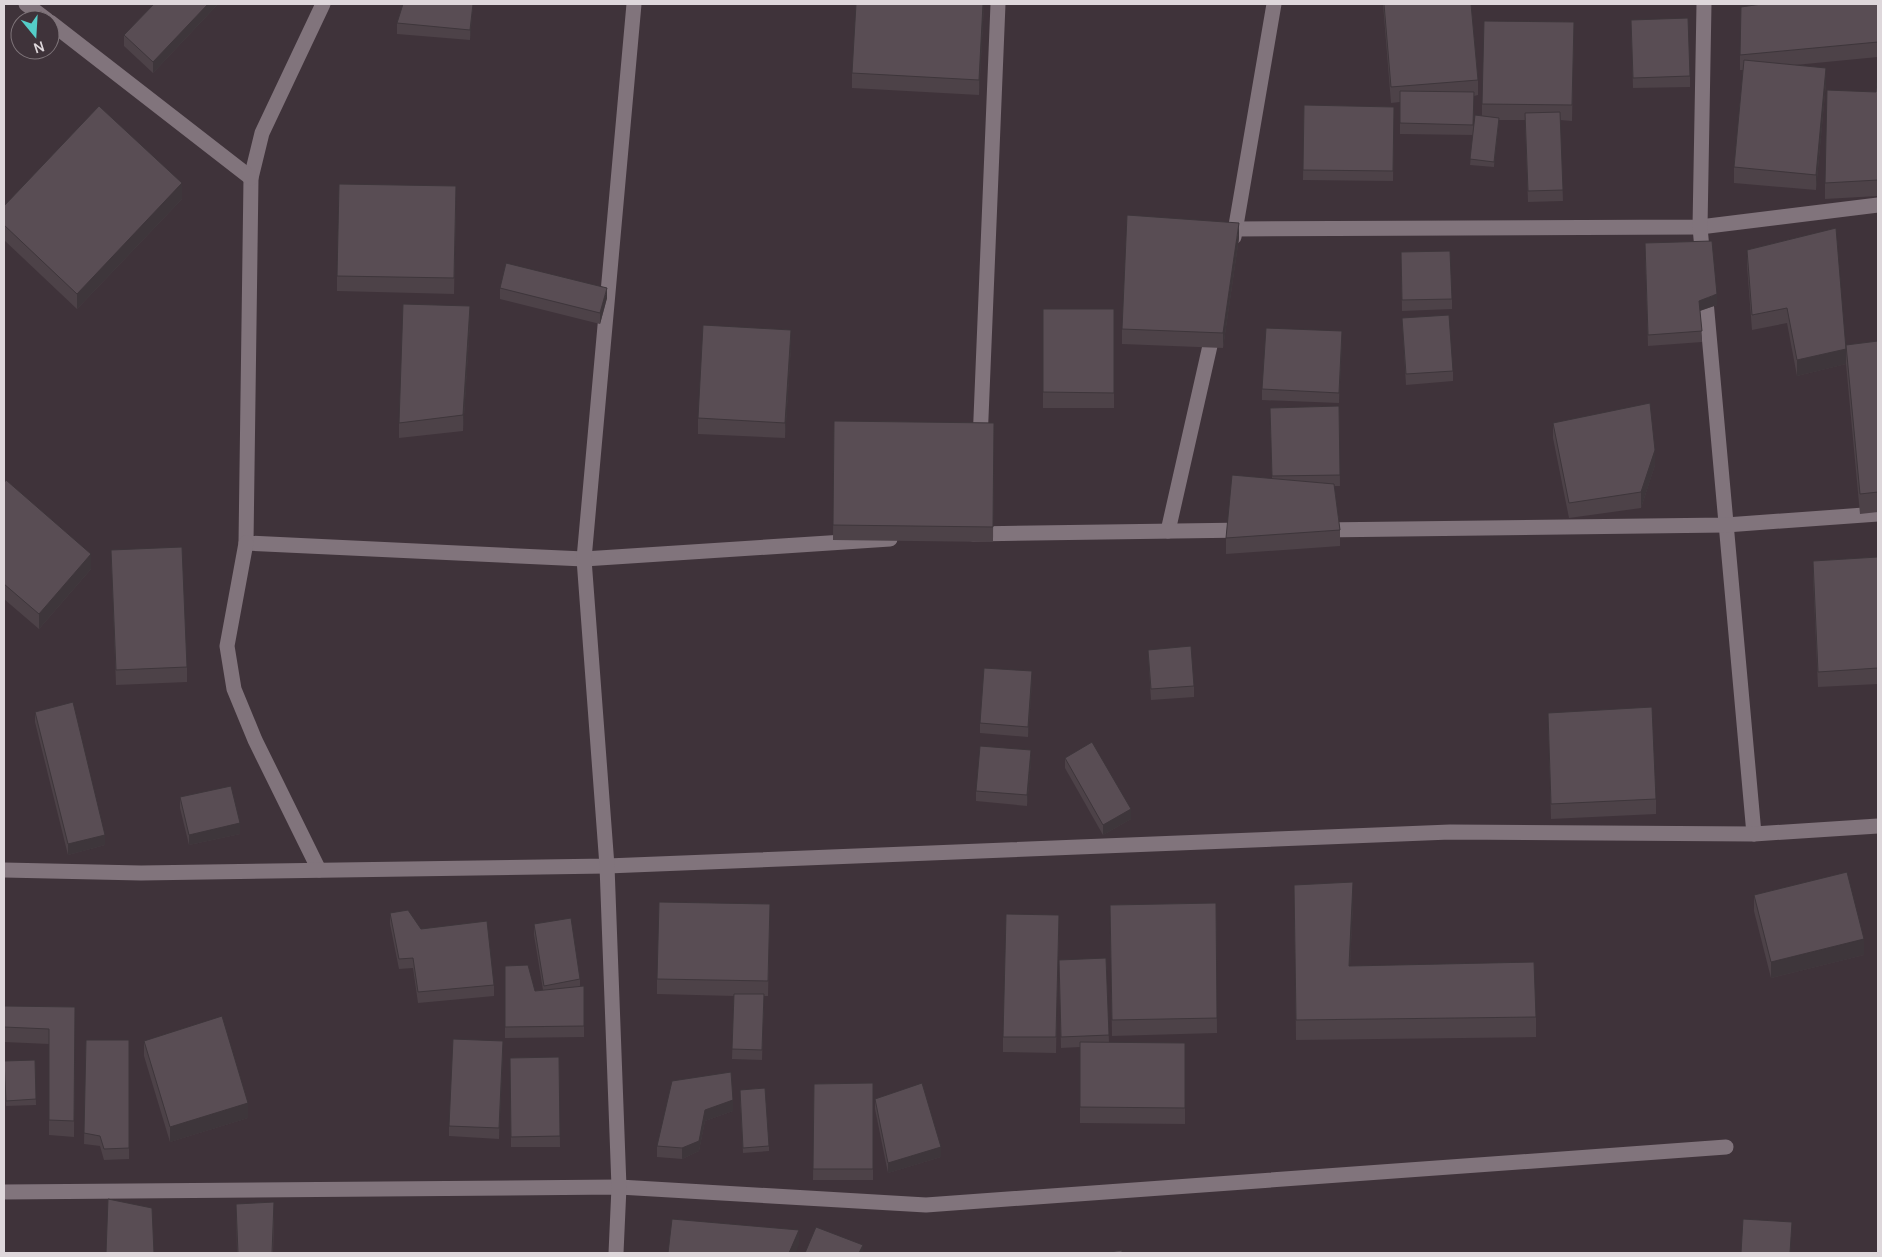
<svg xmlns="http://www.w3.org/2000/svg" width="1882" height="1257" font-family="Manrope,sans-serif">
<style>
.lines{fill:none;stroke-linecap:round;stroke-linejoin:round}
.minor{stroke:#81747c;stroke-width:15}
.wall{fill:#4d4248}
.shaded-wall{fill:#3e363b}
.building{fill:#594d54;stroke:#3e363b}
</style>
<rect width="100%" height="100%" fill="#3f333a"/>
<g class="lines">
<g class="minor">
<polyline points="26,4 47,20"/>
<polyline points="323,4 262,133 251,178 246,543 584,559 890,539"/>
<polyline points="50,22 251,178"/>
<polyline points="1236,229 1700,227 1878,205"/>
<polyline points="1234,237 1274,4"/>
<polyline points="1703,260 1700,227 1704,4"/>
<polyline points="1705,290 1754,834"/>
<polyline points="980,442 998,4"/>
<polyline points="1320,530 1726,525 1878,514"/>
<polyline points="1168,531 1214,328"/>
<polyline points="973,534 1247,530"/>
<polyline points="246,543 227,646 234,689 255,740 319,870"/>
<polyline points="4,870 141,873 607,866 1450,832 1754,834 1878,826"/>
<polyline points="4,1192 619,1187 926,1205 1726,1147"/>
<polyline points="616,1253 619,1187 607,866 584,559 634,4"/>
</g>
</g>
<g class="wall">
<polygon points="154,4 218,4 153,73 124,46 124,35"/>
<polygon points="473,4 470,40 397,34 397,23"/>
<polygon points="984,4 979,95 852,88 852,73"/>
<polygon points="1383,4 1471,4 1478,80 1478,95 1474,96 1473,133 1482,116 1482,104 1574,22 1572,121 1560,120 1563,201 1528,202 1525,120 1499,120 1494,167 1470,165 1473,135 1400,134 1400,102 1391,103"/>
<polygon points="1878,4 1878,57 1795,65 1826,83 1816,190 1734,183 1734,167 1743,70 1740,70 1740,55"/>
<polygon points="1631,20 1690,76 1690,87 1633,88"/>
<polygon points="1878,72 1878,196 1825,199 1825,183 1876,92"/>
<polygon points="1304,105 1394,107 1393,181 1303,180"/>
<polygon points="182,199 77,309 4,240 4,206"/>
<polygon points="456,202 454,294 337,291 337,276"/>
<polygon points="1239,238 1223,348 1122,344 1122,329"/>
<polygon points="1747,250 1846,349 1878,341 1878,512 1860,514 1846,364 1797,376 1787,323 1752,330 1747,266"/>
<polygon points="1401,252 1452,299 1452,309 1402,311"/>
<polygon points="1645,254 1717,305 1700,311 1702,342 1648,346"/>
<polygon points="500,288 607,298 600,324 500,299"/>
<rect x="1043" y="309" width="71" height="99"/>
<polygon points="1402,318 1453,371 1453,381 1406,385"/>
<polygon points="470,322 463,431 399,438 399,423"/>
<polygon points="1342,342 1339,403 1262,400 1262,389"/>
<polygon points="791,346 785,438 698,434 698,418"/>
<polygon points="1339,406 1340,486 1334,486 1340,530 1340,546 1226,554 1226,538 1272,478 1270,408"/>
<polygon points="834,421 994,423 993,542 833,540"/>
<polygon points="1553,423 1655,465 1641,508 1569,518 1553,438"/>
<polygon points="4,483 91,569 39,629 4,599"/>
<polygon points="111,550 187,667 187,682 116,685"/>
<polygon points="1878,557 1878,684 1818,687 1813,576 1813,561"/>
<polygon points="1148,650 1194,686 1194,697 1151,700"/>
<polygon points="1032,682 1028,737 980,733 980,723"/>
<polygon points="35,712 105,845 68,855 35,722"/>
<polygon points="1548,713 1656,799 1656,814 1551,819"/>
<polygon points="1065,758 1131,819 1103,835 1065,768"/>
<polygon points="1031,761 1027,806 976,801 976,791"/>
<polygon points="180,797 240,834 189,845 180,808"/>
<polygon points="1294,885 1353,902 1350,966 1536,1017 1536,1037 1296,1040"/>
<polygon points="1754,895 1864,955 1771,978 1754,911"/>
<polygon points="1216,903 1217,1033 1112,1036 1110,905"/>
<polygon points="770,904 768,996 764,996 762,1060 732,1059 734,996 657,994 657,979"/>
<polygon points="390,913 421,929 494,985 494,996 418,1003 413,968 399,969 390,924"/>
<polygon points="1059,915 1056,1053 1003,1052 1003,1037"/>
<polygon points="534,924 580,979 580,986 584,986 584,1037 505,1038 505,966 535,991 543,990 534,935"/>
<polygon points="1106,958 1109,1043 1185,1043 1185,1124 1080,1123 1080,1047 1061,1048 1059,970"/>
<polygon points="4,1006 75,1007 74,1137 49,1135 49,1044 4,1042"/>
<polygon points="86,1040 129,1040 129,1159 104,1160 100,1146 84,1144"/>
<polygon points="144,1041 248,1118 170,1142 144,1056"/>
<polygon points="503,1052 499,1139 449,1136 449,1126"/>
<polygon points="559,1057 560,1147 511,1147 510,1058"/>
<polygon points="35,1060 36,1105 6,1106 4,1067"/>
<polygon points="731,1072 733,1111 705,1121 699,1151 682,1159 657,1157 657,1146"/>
<polygon points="873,1083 873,1180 813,1180 814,1084"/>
<polygon points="740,1095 769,1146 769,1151 743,1153"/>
<polygon points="875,1099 941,1157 888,1173 875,1109"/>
<polygon points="236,1204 274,1218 273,1253 237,1253"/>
</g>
<g class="shaded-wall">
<polygon points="208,4 218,4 153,73 153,62"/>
<polygon points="473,4 470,40 470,30"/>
<polygon points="983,4 984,4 979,95 979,80"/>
<polygon points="1826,68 1826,83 1816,190 1816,175"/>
<polygon points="1499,118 1499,123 1494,167 1494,162"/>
<polygon points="182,183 182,199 77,309 77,294"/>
<polygon points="1239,223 1239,238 1223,348 1223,333"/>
<polygon points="607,288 607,298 600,324 600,313"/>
<polygon points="1717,294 1717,305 1699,311 1699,301"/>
<polygon points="470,306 470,322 463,431 463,415"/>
<polygon points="791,330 791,346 785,438 785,423"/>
<polygon points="1342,331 1342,342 1339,403 1339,393"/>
<polygon points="1846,349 1846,364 1797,376 1797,360"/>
<polygon points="1655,450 1655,465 1641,508 1641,492"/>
<polygon points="91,554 91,569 39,629 39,614"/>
<polygon points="1032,671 1032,682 1028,737 1028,727"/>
<polygon points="1031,750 1031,761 1027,806 1027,795"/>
<polygon points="1131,809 1131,819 1103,835 1103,825"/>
<polygon points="240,823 240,834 189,845 189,835"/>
<polygon points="105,835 105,845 68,855 68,844"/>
<polygon points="1353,882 1353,902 1349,985 1349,966"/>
<polygon points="1864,939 1864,955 1771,978 1771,962"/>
<polygon points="503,1041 503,1052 499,1139 499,1128"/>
<polygon points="733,1100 733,1111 705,1121 699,1151 682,1159 682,1148 705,1110"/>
<polygon points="248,1103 248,1118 170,1142 170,1127"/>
<polygon points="941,1147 941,1157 888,1173 888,1163"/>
<polygon points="799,1230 799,1245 796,1253 789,1253"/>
<polygon points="863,1245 863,1253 859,1253"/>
</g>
<g class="building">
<polygon points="154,4 208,4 153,62 124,35"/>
<polygon points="403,4 473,4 470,30 397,23"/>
<polygon points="856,4 983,4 979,80 852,73"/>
<polygon points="1384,4 1471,4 1478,80 1391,87"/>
<polygon points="1762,4 1878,4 1878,42 1740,55 1741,7"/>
<polygon points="1688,18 1690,76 1633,78 1631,20"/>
<polygon points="1484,21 1574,22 1572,105 1482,104"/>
<polygon points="1744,60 1826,68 1816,175 1734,167"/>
<polygon points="1878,72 1878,180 1825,183 1827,90 1876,92"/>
<polygon points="1400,91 1474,92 1473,125 1400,123"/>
<polygon points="1304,105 1394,107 1393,171 1303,170"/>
<polygon points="99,106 182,183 77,294 4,225 4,206"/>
<polygon points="1560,112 1563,190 1528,191 1525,113"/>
<polygon points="1475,115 1499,118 1494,162 1470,159"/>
<polygon points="339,184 456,186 454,278 337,276"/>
<polygon points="1127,215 1239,223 1223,333 1122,329"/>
<polygon points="1836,228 1846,349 1797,360 1787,308 1752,315 1747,250"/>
<polygon points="1712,241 1717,294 1699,301 1702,331 1648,335 1645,243"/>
<polygon points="1450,251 1452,299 1402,300 1401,252"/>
<polygon points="506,263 607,288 600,313 500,288"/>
<polygon points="403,304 470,306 463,415 399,423"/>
<polygon points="1043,309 1114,309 1114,393 1043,392"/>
<polygon points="1449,315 1453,371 1406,374 1402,318"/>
<polygon points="703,325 791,330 785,423 698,418"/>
<polygon points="1266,328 1342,331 1339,393 1262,389"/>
<polygon points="1878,341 1878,492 1860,494 1846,345"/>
<polygon points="1650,403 1655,450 1641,492 1569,503 1553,423"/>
<polygon points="1339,406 1340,475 1272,476 1270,408"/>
<polygon points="834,421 994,423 993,527 833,525"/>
<polygon points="1232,475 1334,484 1340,530 1226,538"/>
<polygon points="6,480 91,554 39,614 4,584 4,483"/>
<polygon points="182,547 187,667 116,670 111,550"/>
<polygon points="1878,557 1878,668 1818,672 1813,561"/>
<polygon points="1191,646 1194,686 1151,689 1148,650"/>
<polygon points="984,668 1032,671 1028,727 980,723"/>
<polygon points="73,702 105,835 68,844 35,712"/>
<polygon points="1652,707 1656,799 1551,804 1548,713"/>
<polygon points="1092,742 1131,809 1103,825 1065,758"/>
<polygon points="980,746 1031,750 1027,795 976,791"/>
<polygon points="231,786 240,823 189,835 180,797"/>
<polygon points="1847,872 1864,939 1771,962 1754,895"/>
<polygon points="1353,882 1349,966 1534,962 1536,1017 1296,1020 1294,885"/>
<polygon points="659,902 770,904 768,981 657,979"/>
<polygon points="1216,903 1217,1018 1112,1020 1110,905"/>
<polygon points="408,910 421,929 487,921 494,985 418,992 413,958 399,959 390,913"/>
<polygon points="1006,914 1059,915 1056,1037 1003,1037"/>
<polygon points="571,918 580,979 544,986 534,924"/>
<polygon points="1106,958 1109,1035 1061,1037 1059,960"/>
<polygon points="528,965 535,991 584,986 584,1026 505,1027 505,966"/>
<polygon points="734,994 764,994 762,1050 732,1049"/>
<polygon points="4,1006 75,1007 74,1121 49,1120 49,1029 4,1027"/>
<polygon points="222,1016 248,1103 170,1127 144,1041"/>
<polygon points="453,1039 503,1041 499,1128 449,1126"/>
<polygon points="86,1040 129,1040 129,1148 104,1149 100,1136 84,1133"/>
<polygon points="1080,1042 1185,1043 1185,1108 1080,1107"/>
<polygon points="559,1057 560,1136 511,1137 510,1058"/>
<polygon points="35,1060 36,1099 6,1101 4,1061"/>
<polygon points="731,1072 733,1100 705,1110 699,1141 682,1148 657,1146 672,1081"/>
<polygon points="873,1083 873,1169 813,1169 814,1084"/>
<polygon points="922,1083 941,1147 888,1163 875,1099"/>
<polygon points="765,1088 769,1146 743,1148 740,1090"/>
<polygon points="108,1199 152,1208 154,1253 106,1253"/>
<polygon points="274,1202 272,1253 238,1253 236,1204"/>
<polygon points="672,1219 799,1230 789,1253 668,1253"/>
<polygon points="1743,1219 1792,1222 1790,1253 1741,1253"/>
<polygon points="816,1227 863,1245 859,1253 805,1253"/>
<polygon points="1122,1250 1122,1253 1104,1253"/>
</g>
<rect width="1882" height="1257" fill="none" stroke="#ded7db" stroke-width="10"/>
<g transform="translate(35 35) rotate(162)"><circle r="24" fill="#3f333a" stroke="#7f757a"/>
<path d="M0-4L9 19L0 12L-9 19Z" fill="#54cdc8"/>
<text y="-8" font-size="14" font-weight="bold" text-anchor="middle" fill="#ded7db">N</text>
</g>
</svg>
